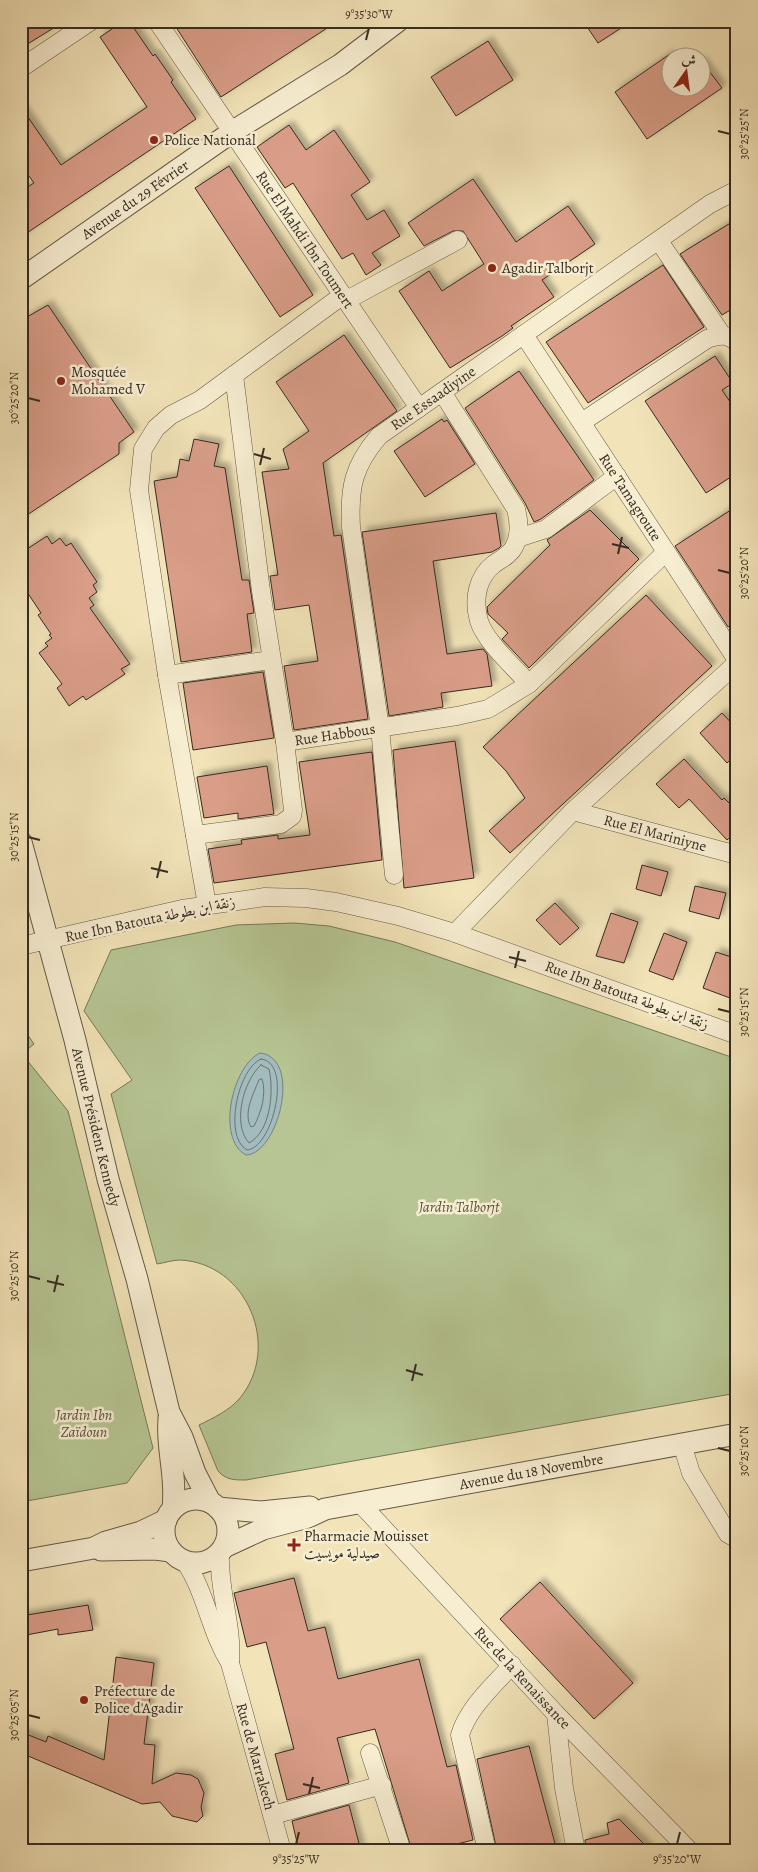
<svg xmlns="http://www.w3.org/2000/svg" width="758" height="1872" font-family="Alegreya,Amiri,serif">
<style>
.green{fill:#b6c593;stroke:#76785a}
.water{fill:#a2bbbc;stroke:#76827e}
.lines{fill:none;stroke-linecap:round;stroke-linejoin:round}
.shore{stroke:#6c746e;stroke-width:1}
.building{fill:#d99d88;stroke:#352c21;filter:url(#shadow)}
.minor-casing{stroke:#645a47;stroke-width:19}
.tertiary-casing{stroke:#645a47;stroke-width:23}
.minor{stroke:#f7edd1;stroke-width:18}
.tertiary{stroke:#f7edd1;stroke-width:21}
.ticks{fill:none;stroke:#352c21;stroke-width:2}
.poi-dot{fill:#8f2418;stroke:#f7edd1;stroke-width:2}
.labels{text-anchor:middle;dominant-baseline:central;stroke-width:5;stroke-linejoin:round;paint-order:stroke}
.poi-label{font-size:15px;fill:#352c21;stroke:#f7edd1;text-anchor:start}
.street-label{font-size:15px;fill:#352c21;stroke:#f7edd1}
.park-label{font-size:15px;font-style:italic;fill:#55523e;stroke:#f7edd1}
.neatline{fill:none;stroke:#352c21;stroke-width:2}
.ticks-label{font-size:12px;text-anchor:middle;fill:#352c21}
</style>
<defs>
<filter id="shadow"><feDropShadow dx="4.5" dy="-4.5" stdDeviation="2.5" flood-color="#0004"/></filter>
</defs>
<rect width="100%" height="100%" fill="#f2e3b8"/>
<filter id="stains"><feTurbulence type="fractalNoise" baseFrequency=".004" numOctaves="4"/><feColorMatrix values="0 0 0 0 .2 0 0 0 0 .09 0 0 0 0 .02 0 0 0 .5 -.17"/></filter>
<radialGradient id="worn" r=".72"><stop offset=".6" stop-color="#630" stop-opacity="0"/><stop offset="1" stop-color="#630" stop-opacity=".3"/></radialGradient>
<g class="green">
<path d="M 294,923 L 329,926 L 395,942 L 737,1059 L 737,1393 L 246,1480 C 234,1480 226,1480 218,1471 L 199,1425 C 213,1418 229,1411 240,1398 C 282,1347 247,1263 180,1260 C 172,1260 164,1263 157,1264 L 111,1094 L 132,1080 L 84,1011 L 111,950 L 236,925 Z"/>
<polygon points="21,1025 34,1044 22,1054 68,1111 153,1448 127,1483 21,1502"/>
</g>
<path class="water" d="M 260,1053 C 303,1058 278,1154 246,1155 C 216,1139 232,1066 260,1053 Z"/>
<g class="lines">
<g class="shore">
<path d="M 261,1059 C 293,1062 273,1148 247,1150 C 223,1137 238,1068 261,1059 Z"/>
<path d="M 261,1065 L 269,1069 C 274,1091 271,1131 249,1143 C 232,1124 243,1081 261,1065 Z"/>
<path d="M 262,1079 C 267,1093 261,1113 254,1126 L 251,1127 C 243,1114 253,1094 259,1080 Z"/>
</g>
</g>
<g class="building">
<polygon points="21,21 65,21 21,48"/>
<polygon points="124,21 129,21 153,56 155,54 173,80 171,82 196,119 21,237 21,191 34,183 21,165 21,107 61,165 147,107 100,37"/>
<polygon points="172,21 338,21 221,97"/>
<polygon points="583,21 632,21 598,43"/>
<polygon points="488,41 513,80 456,116 431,77"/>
<polygon points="670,54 670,88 700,88 700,59 722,88 647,139 615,92"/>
<polygon points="289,125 306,150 334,130 370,182 351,195 367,220 384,210 400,236 372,253 381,265 366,275 353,253 342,259 293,183 285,188 257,147"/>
<polygon points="229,166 313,295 280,317 195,188"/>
<polygon points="473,179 516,242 568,206 595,244 542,280 554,297 511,326 513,328 502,336 450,368 399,291 429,271 442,291 484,264 463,231 453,231 424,246 408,223"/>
<polygon points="737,219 737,306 722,315 680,254"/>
<polygon points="663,265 704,327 588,403 546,342"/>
<polygon points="48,305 134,432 119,443 119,454 21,519 21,331 27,317"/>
<polygon points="344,335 397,411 323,463 334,536 341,535 368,719 294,730 284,666 318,661 309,605 275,610 270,576 278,575 262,472 289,469 283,449 309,431 276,382"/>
<polygon points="715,356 733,383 722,390 737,412 737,473 706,493 645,401"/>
<polygon points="519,371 594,480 541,519 534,522 525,503 465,408"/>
<polygon points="442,419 444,422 447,420 475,464 425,497 394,451"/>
<polygon points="194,439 219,444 214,466 225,468 242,580 249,580 254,613 247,614 252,652 181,662 154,481 177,477 180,459 189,461"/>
<polygon points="737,506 737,621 728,627 675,546"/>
<polygon points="590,510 639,559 529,668 502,639 508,633 488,614 487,607 550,545 547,540"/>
<polygon points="496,513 501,546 499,548 492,552 433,561 447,654 483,649 487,654 492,686 441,693 443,707 389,716 362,532"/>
<polygon points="47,536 52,544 60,538 66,546 71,543 97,582 93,585 97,592 89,598 94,605 90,608 130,664 121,669 125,674 86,700 83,696 69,706 57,688 62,684 39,653 48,646 45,643 52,638 49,635 51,634 38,615 41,613 21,583 21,553"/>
<polygon points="646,595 712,666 510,853 489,831 525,798 506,771 483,747"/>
<polygon points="263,672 274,738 193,750 183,683"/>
<polygon points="722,713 737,729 737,754 727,763 700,733"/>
<polygon points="455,741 474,878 404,888 393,750"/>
<polygon points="372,752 382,860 214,883 208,849 242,844 241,840 278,835 278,839 310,835 299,762"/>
<polygon points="684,759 722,800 724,798 737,811 737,831 727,840 689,799 679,808 656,784"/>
<polygon points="267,766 274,814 238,819 238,813 204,818 197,777"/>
<polygon points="642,865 668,872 661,896 636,889"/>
<polygon points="695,886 726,893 719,919 689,911"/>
<polygon points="555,903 579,928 560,945 536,920"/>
<polygon points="611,913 638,922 624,963 596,956"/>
<polygon points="664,933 687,942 673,980 649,971"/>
<polygon points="716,952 737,959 737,981 730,998 703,988"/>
<polygon points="294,1578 308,1631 325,1627 338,1679 419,1659 447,1767 456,1765 473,1840 429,1851 412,1851 375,1729 337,1738 349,1783 287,1800 275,1754 294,1749 266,1642 247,1647 234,1593"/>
<polygon points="540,1582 633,1683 594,1719 500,1619"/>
<polygon points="88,1605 93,1630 58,1635 58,1629 21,1636 21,1616"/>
<polygon points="116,1657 154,1663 144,1744 155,1745 152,1784 176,1773 191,1775 198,1779 204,1793 201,1807 203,1816 197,1822 172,1816 160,1802 142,1804 21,1753 21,1732 46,1742 48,1736 104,1760"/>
<polygon points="529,1746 557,1851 497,1851 477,1759"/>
<polygon points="349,1805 361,1851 299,1851 292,1821"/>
<polygon points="619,1819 651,1851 586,1851 585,1840 609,1834 607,1823"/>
</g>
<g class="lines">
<g class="minor-casing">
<g id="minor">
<path id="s1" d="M 157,21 L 419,408"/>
<polyline points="21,68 91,21"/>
<polyline points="659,241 722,335"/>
<polyline points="347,300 458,240"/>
<path id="s2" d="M 524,335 L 737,660"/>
<path id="s3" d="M 234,375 L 261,591 L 285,742 L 457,716 L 488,709 L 529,684 L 666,552"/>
<path d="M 442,392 L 516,509 C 519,521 521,535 514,547 C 510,555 501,559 494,564 C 477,577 473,600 479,621 C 485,641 515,668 529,684"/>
<path d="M 582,422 L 707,339 C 719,335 728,333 737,343"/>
<polyline points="518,538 546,529 617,476"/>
<polyline points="167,675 271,660"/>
<path id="s4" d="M 573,811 L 737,855"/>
<polyline points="195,835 281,824 292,816 293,810 285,742"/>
<path id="s5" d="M 394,875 L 380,728 L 351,527 C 349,488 353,466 379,436 L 710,204 L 737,190"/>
<polyline points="207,905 167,675 139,490 143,449 156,428 171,415 200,400 343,295"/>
<polyline points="455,933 573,811 737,663"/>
<polyline points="21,946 182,909 265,897 306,898 336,902 398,916 455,933 737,1035"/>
<polyline points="682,1444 691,1473 728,1534 737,1539"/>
<path id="s6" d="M 359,1502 L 556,1714 L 690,1851"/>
<path d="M 220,1552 C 218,1590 233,1625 230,1662"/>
<path id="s7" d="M 184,1560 C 207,1594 209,1629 230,1663 L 282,1851"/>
<polyline points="556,1714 564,1788 576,1851"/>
<polyline points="370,1753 402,1851"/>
<polyline points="273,1815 382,1785"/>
<path d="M 487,1851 L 460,1735 C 468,1708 493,1686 512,1665"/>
</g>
</g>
<g class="tertiary-casing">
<g id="tertiary">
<path id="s8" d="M 21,279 L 232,132 L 340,65 L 398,21"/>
<path id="s9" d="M 21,842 L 75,1040 L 108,1179 L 137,1279 L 169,1412 L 182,1437 L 195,1473 L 210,1502"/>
<path d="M 169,1418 C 166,1449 177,1475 173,1508"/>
<circle cx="196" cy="1531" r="32"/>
<polyline points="218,1508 261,1512 310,1507"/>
<path id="s10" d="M 224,1547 L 263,1529 L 308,1517 L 325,1509 L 737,1434"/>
<polyline points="101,1550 155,1549 171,1551"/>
<polyline points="21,1561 94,1548 106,1542 141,1532 166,1520"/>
</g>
</g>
<use href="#minor" class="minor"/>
<use href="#tertiary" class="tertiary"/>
</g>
<path class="ticks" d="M 366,40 L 369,28M 718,131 L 730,134M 28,398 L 40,401M 254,454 L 271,459M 260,465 L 264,448M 612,544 L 629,548M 618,554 L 622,537M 718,570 L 730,573M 28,837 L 40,840M 151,868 L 168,872M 157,878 L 161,861M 509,957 L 526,961M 515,968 L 519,951M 718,1009 L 730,1012M 28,1276 L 40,1279M 47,1281 L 64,1285M 54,1292 L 58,1275M 406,1370 L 423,1375M 412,1381 L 416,1364M 718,1448 L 730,1451M 28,1715 L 40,1718M 303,1784 L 320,1788M 309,1794 L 313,1777M 296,1844 L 299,1832M 677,1844 L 680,1832"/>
<g class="poi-dot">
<circle cx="154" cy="140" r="5"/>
<circle cx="492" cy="268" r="5"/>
<circle cx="61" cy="381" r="5"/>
<path d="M291.5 1537.5h5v5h5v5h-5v5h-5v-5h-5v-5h5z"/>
<circle cx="84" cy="1700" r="5"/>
</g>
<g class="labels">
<g class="poi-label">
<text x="164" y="140">Police National</text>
<text x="502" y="268">Agadir Talborjt</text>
<text x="71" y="372">Mosquée<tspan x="71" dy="17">Mohamed V</tspan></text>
<text x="304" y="1536">Pharmacie Mouisset<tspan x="304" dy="17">صيدلية مويسيت</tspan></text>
<text x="94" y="1691">Préfecture de<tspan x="94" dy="17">Police d'Agadir</tspan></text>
</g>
<g class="street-label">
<text stroke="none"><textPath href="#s8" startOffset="139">Avenue du 29 Février</textPath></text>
<text stroke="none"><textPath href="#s1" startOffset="264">Rue El Mahdi Ibn Toumert</textPath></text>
<text stroke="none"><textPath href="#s5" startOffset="515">Rue Essaadiyine</textPath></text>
<text stroke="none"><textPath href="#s2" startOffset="194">Rue Tamagroute</textPath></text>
<text stroke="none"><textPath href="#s3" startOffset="421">Rue Habbous</textPath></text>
<text stroke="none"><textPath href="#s4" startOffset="85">Rue El Mariniyne</textPath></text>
<text transform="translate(150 919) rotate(-12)">Rue Ibn Batouta زنقة ابن بطوطة</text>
<text transform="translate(627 995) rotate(20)">Rue Ibn Batouta زنقة ابن بطوطة</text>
<text stroke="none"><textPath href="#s9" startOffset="295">Avenue Président Kennedy</textPath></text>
<text stroke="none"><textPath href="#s10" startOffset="318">Avenue du 18 Novembre</textPath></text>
<text stroke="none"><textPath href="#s6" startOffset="240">Rue de la Renaissance</textPath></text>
<text stroke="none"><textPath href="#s7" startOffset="210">Rue de Marrakech</textPath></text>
</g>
<g class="park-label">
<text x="459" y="1207">Jardin Talborjt</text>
<text x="84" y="1415">Jardin Ibn<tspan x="84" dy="17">Zaïdoun</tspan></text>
</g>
</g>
<rect width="758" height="1872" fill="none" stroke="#f2e3b8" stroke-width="55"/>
<g transform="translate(686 72) rotate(14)"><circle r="24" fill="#f7edd1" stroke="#a9a08b"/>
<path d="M0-4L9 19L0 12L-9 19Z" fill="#8f2418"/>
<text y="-8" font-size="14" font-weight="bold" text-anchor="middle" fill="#352c21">ش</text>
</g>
<rect x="28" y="28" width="702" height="1816" class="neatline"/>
<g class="ticks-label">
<text x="369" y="18">9°35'30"W</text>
<text transform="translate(744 134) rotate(-90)" y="4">30°25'25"N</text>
<text transform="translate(14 398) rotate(-90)" y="4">30°25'20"N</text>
<text transform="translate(744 573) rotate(-90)" y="4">30°25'20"N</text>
<text transform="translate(14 837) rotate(-90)" y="4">30°25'15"N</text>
<text transform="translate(744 1012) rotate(-90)" y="4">30°25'15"N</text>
<text transform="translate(14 1276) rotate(-90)" y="4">30°25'10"N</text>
<text transform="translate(744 1451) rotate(-90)" y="4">30°25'10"N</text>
<text transform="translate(14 1715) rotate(-90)" y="4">30°25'05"N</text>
<text x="296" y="1863">9°35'25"W</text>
<text x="677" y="1863">9°35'20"W</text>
</g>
<rect width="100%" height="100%" filter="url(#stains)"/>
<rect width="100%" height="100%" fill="url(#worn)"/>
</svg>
